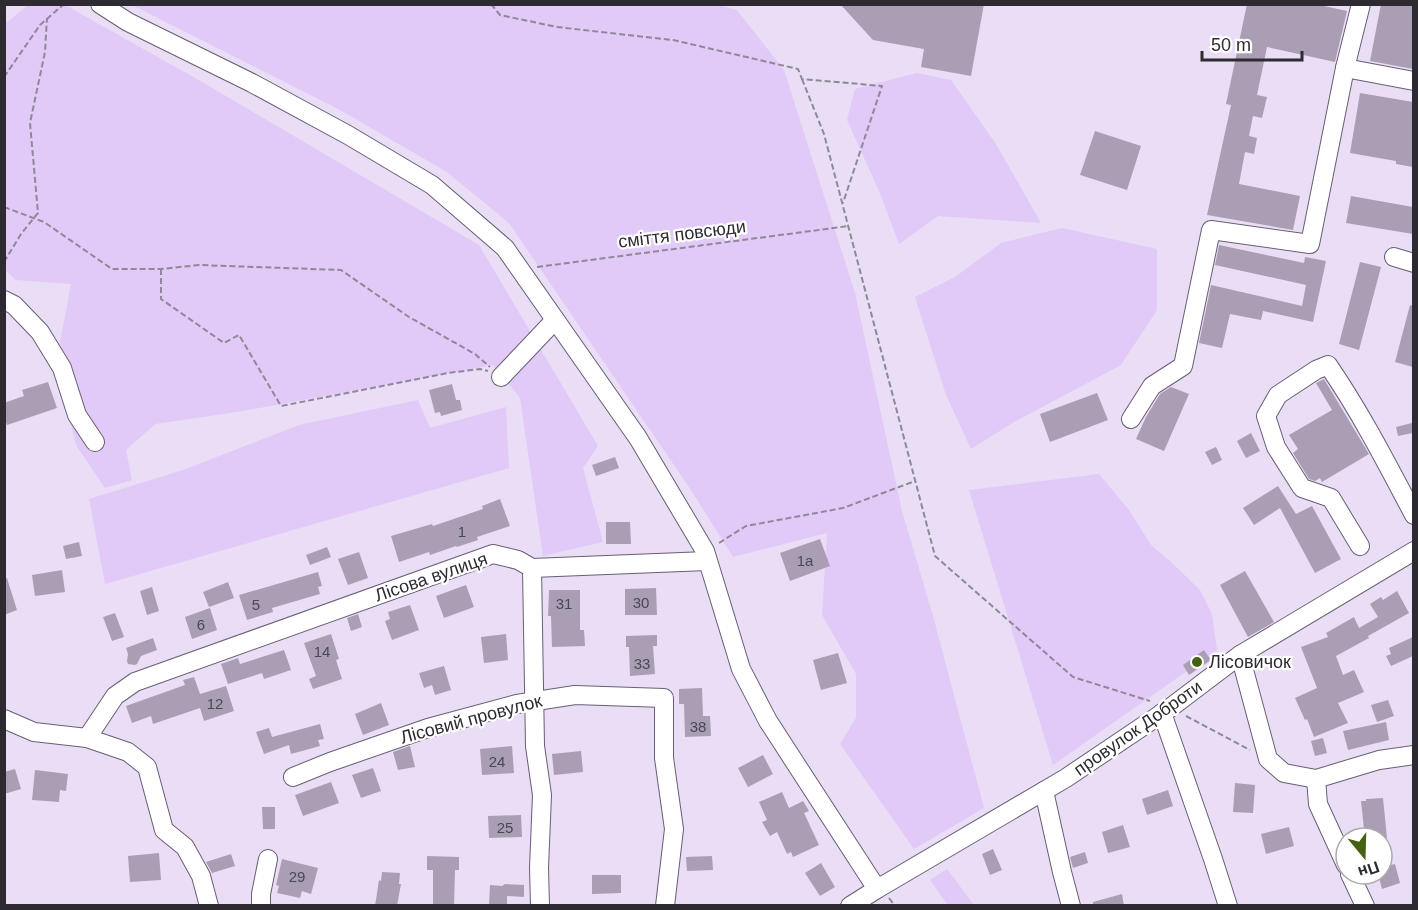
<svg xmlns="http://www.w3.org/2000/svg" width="1418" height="910" font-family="Helvetica,sans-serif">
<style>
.green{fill:#e1c9f8}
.building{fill:#aa9eb5}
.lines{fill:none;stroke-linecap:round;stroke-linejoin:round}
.minor-casing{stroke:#695e73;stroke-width:20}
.path{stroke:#908898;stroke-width:2;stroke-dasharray:6 3;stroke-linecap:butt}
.minor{stroke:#fff;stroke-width:18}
.poi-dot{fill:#446011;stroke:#fff;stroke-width:2}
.labels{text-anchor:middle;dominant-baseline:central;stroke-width:4.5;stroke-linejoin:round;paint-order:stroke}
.number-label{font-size:15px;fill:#4d4753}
.street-label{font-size:18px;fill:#2e2a32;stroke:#fff}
.poi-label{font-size:18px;fill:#2e2a32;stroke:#fff;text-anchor:start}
</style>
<rect width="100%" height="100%" fill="#e9def5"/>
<g class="green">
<polygon points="714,4 737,10 784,70 855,293 902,511 933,616 984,808 914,849 840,744 856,718 856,674 822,615 827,533 733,557 691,490 509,223 447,172 340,110 132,5"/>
<polygon points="28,5 65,5 197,79 479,245 598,446 583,468 603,542 543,556 520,398 493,365 237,412 155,424 126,450 132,480 105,488 76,445 56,364 71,284 16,280 5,270 5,24"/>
<polygon points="917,73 951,80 996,144 1041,223 938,216 899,244 879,191 847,120 855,89"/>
<polygon points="1062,228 1157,249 1157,310 1121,365 1014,422 971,449 946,395 915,297 955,277 1001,243"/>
<polygon points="418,400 430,428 506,407 509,468 105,584 89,499 183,470 299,425"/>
<polygon points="1099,474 1129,510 1151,545 1172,563 1200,590 1212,614 1217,650 1053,765 969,490"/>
<polygon points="947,869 974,905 948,905 930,880"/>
</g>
<g class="building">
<polygon points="840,4 984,4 971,76 921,67 924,49 873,40"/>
<polygon points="1247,4 1315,4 1347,11 1335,62 1267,47 1257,95 1267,97 1262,118 1253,116 1249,136 1257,138 1254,154 1245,152 1239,184 1300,196 1293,230 1207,215 1231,105 1226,104"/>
<polygon points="1381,4 1413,4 1413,69 1370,61"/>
<polygon points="1360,93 1413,102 1413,167 1396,164 1396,161 1350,153"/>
<polygon points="1095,131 1141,146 1127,190 1080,175"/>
<polygon points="1351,196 1413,207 1413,234 1346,223"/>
<polygon points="1219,245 1304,263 1305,257 1326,261 1313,322 1263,311 1261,320 1230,314 1222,348 1199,343 1211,285 1302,306 1306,285 1215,265"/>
<polygon points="1360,262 1381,267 1359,350 1339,344"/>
<polygon points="1410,305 1413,306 1413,367 1395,362"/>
<polygon points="1324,379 1369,454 1322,482 1320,478 1315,481 1309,479 1293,453 1298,449 1289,435 1332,410 1316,383"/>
<polygon points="48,382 57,408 7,425 4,417 4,403 24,396 22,390"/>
<polygon points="452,384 456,400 460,400 462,410 441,416 440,412 435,413 429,390"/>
<polygon points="1171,387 1189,394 1164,451 1136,439 1146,417 1160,394"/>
<polygon points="1097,393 1108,420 1050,442 1040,414"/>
<polygon points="1412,423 1413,433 1398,436 1396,427"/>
<polygon points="1251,433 1260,451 1246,458 1237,441"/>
<polygon points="1216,447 1222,460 1212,465 1205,452"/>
<polygon points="615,457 619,468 596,476 592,465"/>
<polygon points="1278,486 1296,514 1312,506 1341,559 1315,573 1280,508 1254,525 1243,508"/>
<polygon points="500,499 510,526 477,537 478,540 457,547 456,546 430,555 429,552 399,562 391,536 432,524 433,526 483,509 482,506"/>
<polygon points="606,522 630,522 631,544 606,544"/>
<polygon points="820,539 830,566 790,581 780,553"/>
<polygon points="79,542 82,556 66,559 63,546"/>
<polygon points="327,547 331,557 310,565 306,555"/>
<polygon points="359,552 368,578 348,585 338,559"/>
<polygon points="62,570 65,592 35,596 32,575"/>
<polygon points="1245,571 1274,622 1248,637 1220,585"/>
<polygon points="318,572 322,586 318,587 320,594 272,608 273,612 247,620 239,595"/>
<polygon points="4,578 7,578 17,610 4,615"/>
<polygon points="228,582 234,598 209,607 203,592"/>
<polygon points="466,585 474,607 444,618 436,596"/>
<polygon points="152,587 159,611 147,615 140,591"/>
<polygon points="656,588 657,615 625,615 625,589"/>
<polygon points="549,590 580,590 580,630 584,630 585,646 552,647 551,616 548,616"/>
<polygon points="1397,591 1409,613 1368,636 1369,638 1336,656 1343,675 1354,670 1364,692 1338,703 1348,723 1314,737 1307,719 1305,720 1295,698 1317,688 1301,647 1328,637 1326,633 1354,617 1359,628 1378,617 1370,604 1381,597 1383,600"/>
<polygon points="410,605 419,630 392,640 385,621 390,619 388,612"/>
<polygon points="210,608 217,630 192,639 185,617"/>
<polygon points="115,613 124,637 112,641 103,617"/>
<polygon points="358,614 362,627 351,631 347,618"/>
<polygon points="331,634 339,659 336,660 342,679 313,689 309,679 316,676 304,643"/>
<polygon points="506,634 508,660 484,663 481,637"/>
<polygon points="657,635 657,646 653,646 655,674 630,676 629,647 626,647 626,636"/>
<polygon points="1413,637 1413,656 1391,666 1386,656 1391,654 1389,648"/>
<polygon points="153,638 157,650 141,656 137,664 135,665 128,664 127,661 128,654 126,648"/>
<polygon points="284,650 291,670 264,679 262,673 228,684 221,664 238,658 240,664"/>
<polygon points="1204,650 1211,660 1189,675 1183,665"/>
<polygon points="838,653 847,683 821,690 813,660"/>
<polygon points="444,666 451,690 435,695 432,685 424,688 419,673"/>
<polygon points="194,677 200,694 226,686 234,711 204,721 200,708 153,724 151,716 132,723 126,706 185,685 183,680"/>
<polygon points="702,688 703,716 710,716 711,736 685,737 684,704 679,704 679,689"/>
<polygon points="1388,700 1394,716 1377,722 1371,705"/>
<polygon points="381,703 389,725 363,735 355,714"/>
<polygon points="1386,722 1389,740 1348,750 1343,731"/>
<polygon points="320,724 324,739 318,740 320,746 291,754 289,745 264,754 256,732 269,728 272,737"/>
<polygon points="1323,738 1327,753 1315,756 1311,741"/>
<polygon points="410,746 415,767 398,770 393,752"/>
<polygon points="512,746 514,773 482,775 480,749"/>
<polygon points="581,751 583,772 554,775 552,754"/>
<polygon points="763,755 773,774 748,787 738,768"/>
<polygon points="373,768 381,791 361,798 352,775"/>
<polygon points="15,769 21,789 4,794 4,772"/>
<polygon points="35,770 68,774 66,791 60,790 59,802 32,800"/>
<polygon points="331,782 339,803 303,816 295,795"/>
<polygon points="1235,783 1255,785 1253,813 1233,812"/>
<polygon points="1168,790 1173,806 1147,815 1142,799"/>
<polygon points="782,792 789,808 803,801 809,811 804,813 819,845 793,857 791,852 787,854 777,832 770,836 762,822 767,820 759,802"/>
<polygon points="1383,798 1387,838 1365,838 1361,801 1366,801 1366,799"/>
<polygon points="262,807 275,807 275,829 263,829"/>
<polygon points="521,815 522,837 489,838 488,816"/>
<polygon points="1123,825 1130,847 1108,853 1102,832"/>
<polygon points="1289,827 1294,846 1266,854 1261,834"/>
<polygon points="993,849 1002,870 990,875 982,854"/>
<polygon points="1085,852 1088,863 1073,868 1070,857"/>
<polygon points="159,853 161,880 130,882 128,856"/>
<polygon points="231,854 235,866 212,873 206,862"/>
<polygon points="427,856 459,857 459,870 455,870 454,906 433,906 433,870 427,870"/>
<polygon points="712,856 713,870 687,871 686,857"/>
<polygon points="282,859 318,868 311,894 302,891 300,898 277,893 279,886 276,885"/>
<polygon points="821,863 835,887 820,896 805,873"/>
<polygon points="1395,864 1400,883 1382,889 1378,874 1382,874 1382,867"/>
<polygon points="382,872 400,873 399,884 401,884 397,906 375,906 379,880 381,881"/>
<polygon points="592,875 621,875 621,893 592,894"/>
<polygon points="505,884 524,885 524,897 507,896 507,906 489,906 490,885 502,886"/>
<polygon points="1122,894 1124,906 1093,906 1093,902"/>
</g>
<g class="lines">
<g class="minor-casing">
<g id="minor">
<polyline points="100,4 128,22 252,83 348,135 432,185 505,248 638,438 705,551 741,669 768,721 877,889 850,906"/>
<polyline points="1345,68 1414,81"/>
<polyline points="1394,257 1414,263"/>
<polyline points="4,300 14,305 40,332 62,368 77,415 95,442"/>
<polyline points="501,377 555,320"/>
<polyline points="1131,419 1152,386 1183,366 1211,230 1310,244 1345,68 1361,4"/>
<path d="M 1360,546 L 1331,498 L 1302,488 L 1276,447 L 1266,416 L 1278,395 L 1316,370 L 1328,365 C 1361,413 1387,464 1414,515"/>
<polyline points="532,568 707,561"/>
<polyline points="1240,655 1268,759 1284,773 1316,779 1379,760 1414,755"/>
<polyline points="1162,713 1213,859 1228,906"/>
<polyline points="4,719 34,732 87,738 128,752 147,767 164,830 185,847 201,876 209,906"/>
<polyline points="87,738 115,696 135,682 493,554 518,560 532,568 535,746 542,795 539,868 540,906"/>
<polyline points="293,777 330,762 428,728 517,704 575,695 664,698 664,758 674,829 665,906"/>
<polyline points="1316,779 1318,804 1346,865"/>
<polyline points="1044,791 1062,872 1071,906"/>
<polyline points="1350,874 1365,906"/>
<polyline points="877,889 1066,778 1170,708 1240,655 1414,551"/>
<polyline points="261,906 261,894 268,859"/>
</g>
</g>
<g class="path">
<polyline points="491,4 500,15 557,27 673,40 798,69 802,79 882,86 843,203"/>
<polyline points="4,77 40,25 64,4"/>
<polyline points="802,79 824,134 935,556 1073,677 1150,701"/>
<polyline points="4,207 44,222 112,269 161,269 199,265 341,270 409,317 475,354 490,367"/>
<polyline points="4,262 21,234 38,213 30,123 45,52 47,18"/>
<polyline points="537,267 849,226"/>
<polyline points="161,269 161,299 224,343 239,335 281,406 448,373 480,369 488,371"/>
<polyline points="719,543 746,526 843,508 915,481"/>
<polyline points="1186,716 1250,750"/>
<polyline points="889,898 895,906"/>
</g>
<use href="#minor" class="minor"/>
</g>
<circle class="poi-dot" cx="1197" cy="662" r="6"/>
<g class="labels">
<g class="number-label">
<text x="462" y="531">1</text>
<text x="805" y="560">1а</text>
<text x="641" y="602">30</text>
<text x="564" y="603">31</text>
<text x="256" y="604">5</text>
<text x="201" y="624">6</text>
<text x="322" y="651">14</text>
<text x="642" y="663">33</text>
<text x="215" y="703">12</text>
<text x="698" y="726">38</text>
<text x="497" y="761">24</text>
<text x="505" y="827">25</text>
<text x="297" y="876">29</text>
</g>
<g class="street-label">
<text transform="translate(682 234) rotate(-7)">сміття повсюди</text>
<text transform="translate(431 577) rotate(-19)">Лісова вулиця</text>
<text transform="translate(471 719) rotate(-15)">Лісовий провулок</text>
<text transform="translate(1138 728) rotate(-35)">провулок Доброти</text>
</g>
<g class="poi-label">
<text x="1209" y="662">Лісовичок</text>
</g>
</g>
<rect width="1418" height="910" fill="none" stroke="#2e2a32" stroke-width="12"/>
<g transform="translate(1364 856) rotate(161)"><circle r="28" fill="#ffffff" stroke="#abaaad" stroke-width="1.5"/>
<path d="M0-4.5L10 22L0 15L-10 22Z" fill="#446011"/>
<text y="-9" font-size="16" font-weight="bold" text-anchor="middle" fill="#2e2a32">Пн</text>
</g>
<path d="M1202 51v9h100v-9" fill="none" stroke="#2e2a32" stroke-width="3"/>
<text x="1211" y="51" font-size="18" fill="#2e2a32" stroke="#ffffff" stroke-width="4.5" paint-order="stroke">50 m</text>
</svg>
